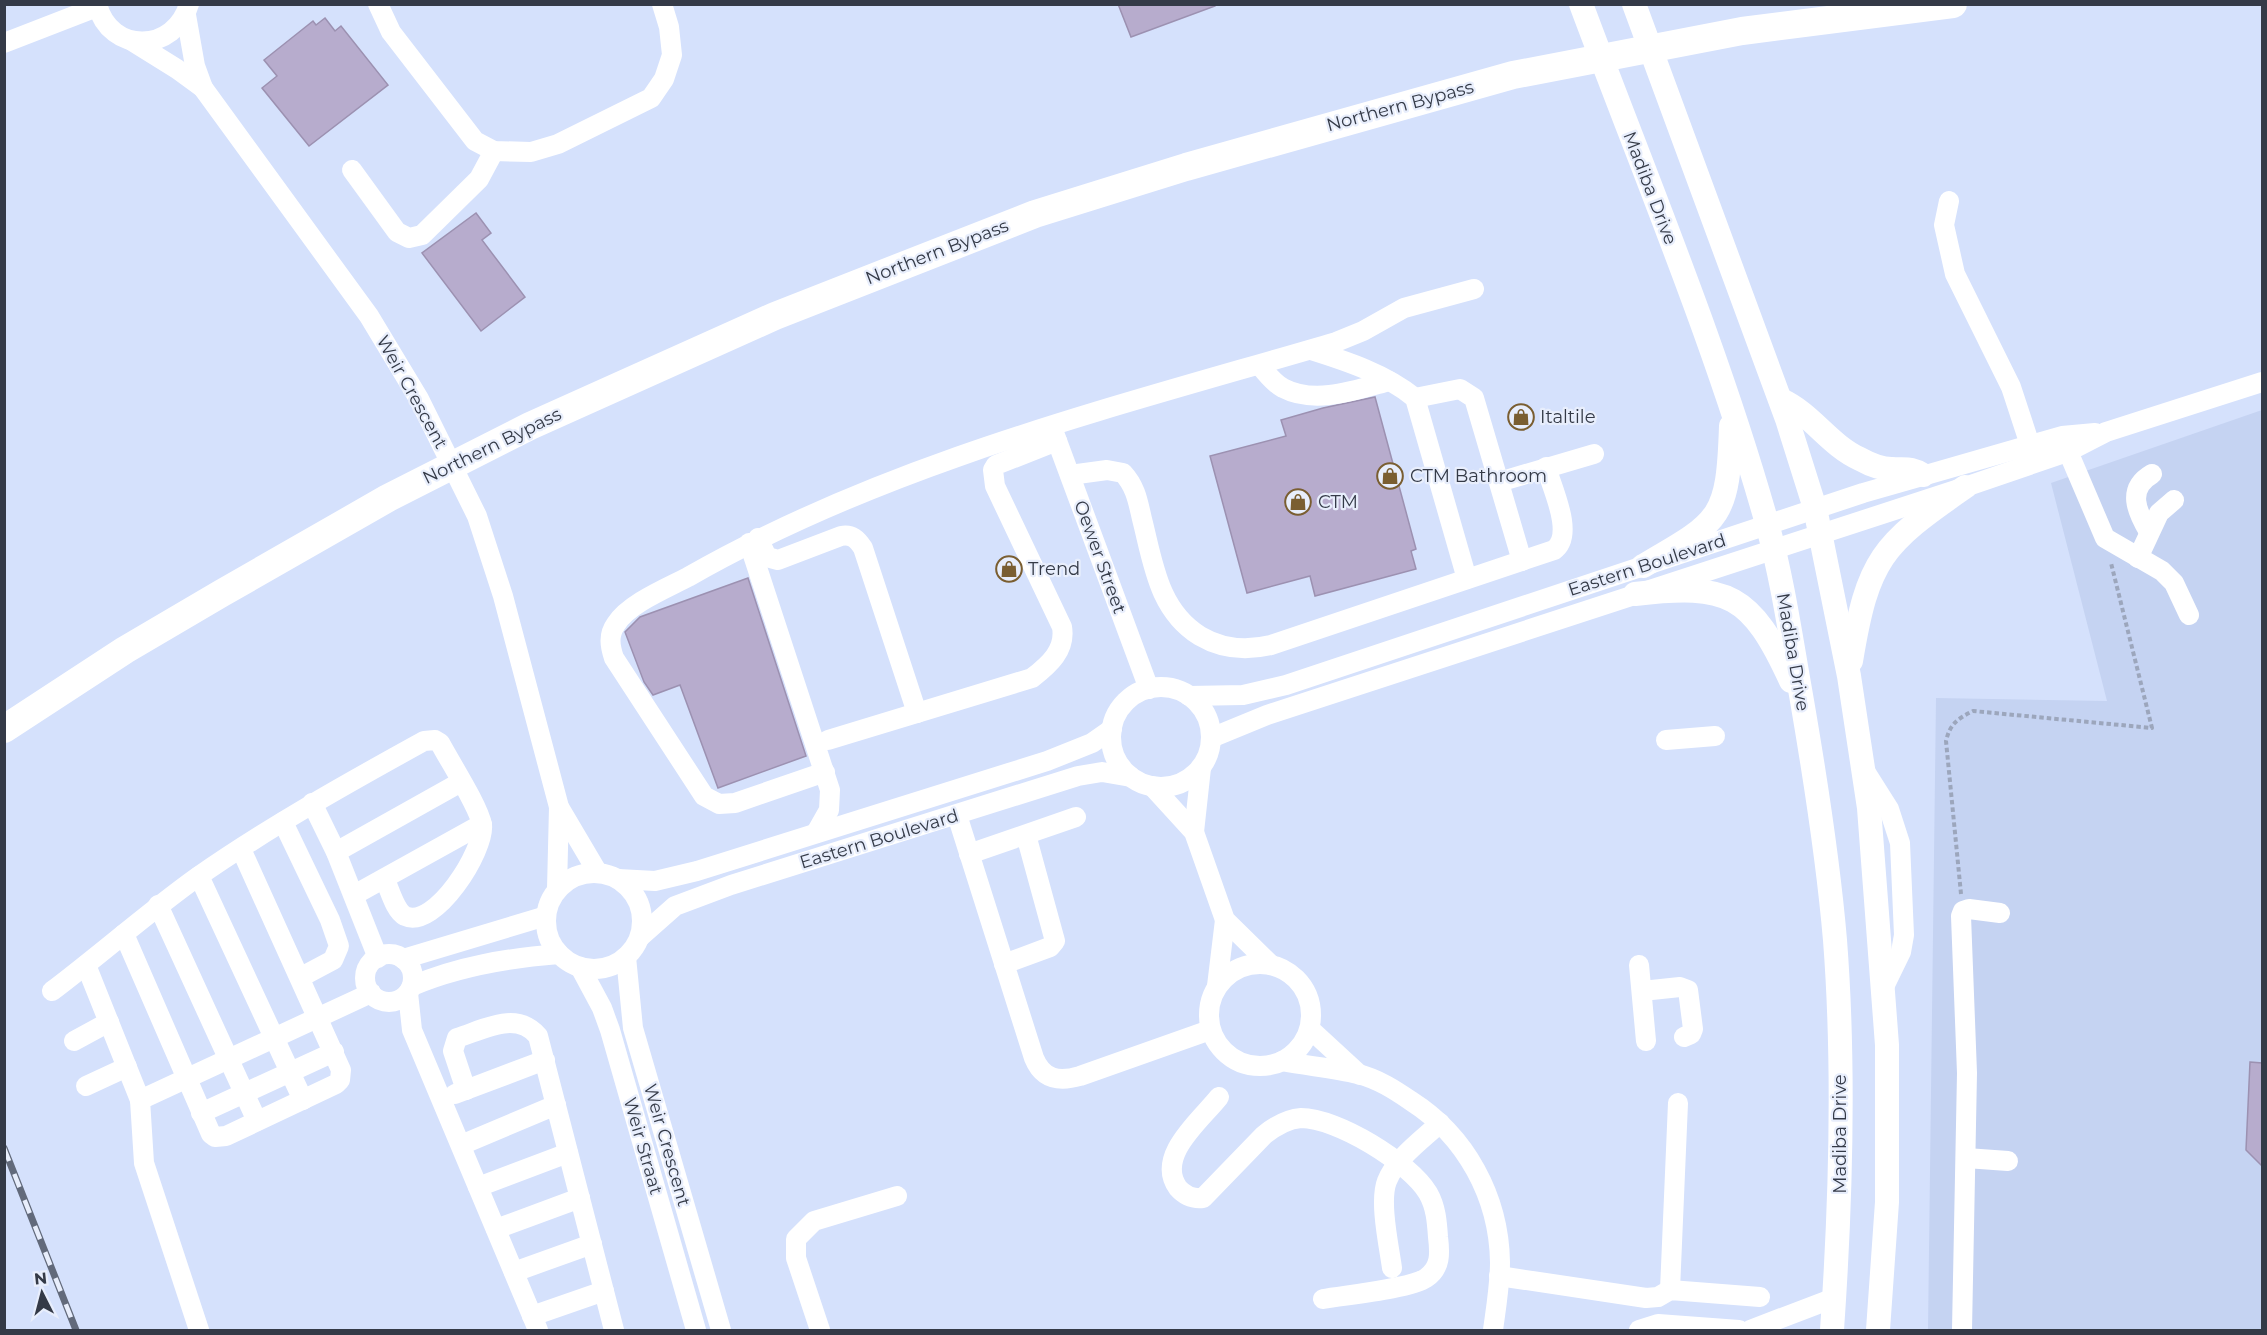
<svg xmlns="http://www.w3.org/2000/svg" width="2267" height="1335" font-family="Montserrat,sans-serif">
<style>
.built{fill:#c5d3f2}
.building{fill:#b7accd;stroke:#9c91b1;stroke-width:1.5}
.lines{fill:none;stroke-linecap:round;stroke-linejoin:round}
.path{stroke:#9ca6bc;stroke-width:4;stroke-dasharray:4.5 3;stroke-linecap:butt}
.minor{stroke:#fff;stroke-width:20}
.major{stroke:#fff;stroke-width:24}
.highway{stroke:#fff;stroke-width:28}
.rail-casing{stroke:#626a7b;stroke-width:7}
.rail{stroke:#e8eefc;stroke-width:4.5;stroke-dasharray:14;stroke-linecap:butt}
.labels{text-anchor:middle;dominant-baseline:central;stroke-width:4.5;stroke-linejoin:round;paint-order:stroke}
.street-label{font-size:18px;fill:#343a47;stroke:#e8eefc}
.poi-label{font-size:18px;fill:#343a47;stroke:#e8eefc;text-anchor:start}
</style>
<rect width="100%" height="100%" fill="#d5e1fc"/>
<polygon class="built" points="2262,410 2262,1330 1928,1330 1936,698 2107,701 2051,483"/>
<g class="building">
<polygon points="1118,4 1215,4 1215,6 1131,37"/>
<polygon points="325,18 335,31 341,26 388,85 309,146 262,88 277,76 264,60 313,21 316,25"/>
<polygon points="476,213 491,233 482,240 525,297 481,331 422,253"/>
<polygon points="1375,397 1416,549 1411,551 1416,569 1315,596 1310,576 1247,593 1210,456 1286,436 1281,420 1323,408"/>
<polygon points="748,578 806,756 718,788 680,685 653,695 644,682 625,632 640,617"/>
<polygon points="2250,1062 2262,1063 2262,1166 2246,1150"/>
</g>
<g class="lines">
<path class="path" d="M 1961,894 L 1946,741 C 1950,724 1957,719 1973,711 L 2152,728 L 2111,563"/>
<g class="minor">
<path d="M 97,4 C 110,55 175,53 189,4"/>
<polyline points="378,4 391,32 475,141 494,151 531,152 558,144 651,98 664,79 672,55 669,27 662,4"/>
<polyline points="186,15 195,66 203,88"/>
<polyline points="132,41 177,69 203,88 369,316 419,399 477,516 503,596 559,807 598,873"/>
<polyline points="4,43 97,7"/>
<polyline points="352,170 397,232 409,238 422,235 479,179 494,151"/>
<polyline points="1949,201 1944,225 1955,274 2011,387 2030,445"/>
<path d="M 1311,350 C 1346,361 1386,374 1415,398 L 1467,579"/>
<path d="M 1259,365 C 1266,372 1273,383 1283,388 C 1315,405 1356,390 1389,381"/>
<polyline points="1415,398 1460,389 1474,398 1522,561"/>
<polyline points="1053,430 1149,689"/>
<polyline points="2064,442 2105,538 2162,571 2174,583 2189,615"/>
<path d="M 1070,475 L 1107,470 L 1123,473 C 1136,487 1138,502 1142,519 C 1153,562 1158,610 1200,636 C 1222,649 1246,651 1271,645 L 1554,550 C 1575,535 1552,488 1546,467"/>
<polyline points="1499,482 1594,454"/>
<path d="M 2149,532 C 2137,512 2126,489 2152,474"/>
<path d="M 758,538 L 767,557 L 778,560 L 841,536 C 852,534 857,539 863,548 L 917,713"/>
<polyline points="749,543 830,790 829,810 816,833"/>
<polyline points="2138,558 2159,513 2174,500"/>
<circle cx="1161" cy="737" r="50"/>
<polyline points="1189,696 1243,695 1286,685 1863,493 2062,436 2095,433"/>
<polyline points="1211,738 1267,715 1965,487 2067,452 2106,432 2262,382"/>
<path d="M 828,740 L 1032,678 C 1049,665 1066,650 1062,627 L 995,486 L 993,470 L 996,465 L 1057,441"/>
<polyline points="1666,740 1715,736"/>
<polyline points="1865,771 1889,809 1900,843 1904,935 1901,952 1883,989"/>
<path d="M 825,772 L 735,803 L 719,804 L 704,796 L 614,658 C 610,646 608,635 616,624 C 628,604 667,588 688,577 C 889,462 1115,407 1336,342 L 1363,331 L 1404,308 L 1474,289"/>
<polyline points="1152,786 1194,832 1225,920 1271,965"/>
<polyline points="312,803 336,852 378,958"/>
<path d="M 957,815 L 1034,1058 C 1043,1080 1059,1082 1080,1076 L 1210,1030"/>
<polyline points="283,822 330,920 339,946 333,960 301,977"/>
<polyline points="1194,832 1201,768"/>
<polyline points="336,852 461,782"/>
<polyline points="969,854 1076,817"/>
<circle cx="594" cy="921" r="48"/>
<polyline points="199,876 303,1100"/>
<polyline points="618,879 655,881 697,871 1047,761 1092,743 1112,729"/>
<polyline points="557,889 559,807"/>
<polyline points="354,895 482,824"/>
<polyline points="158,905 257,1121"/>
<polyline points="124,934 211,1134 215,1137 226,1136 336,1084 340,1080 341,1070 241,849"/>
<polyline points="640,937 675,906 731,885 1078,776 1102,772 1131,777"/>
<circle cx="389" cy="978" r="24"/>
<polyline points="626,957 633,1028 721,1330"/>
<polyline points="403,959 546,916"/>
<circle cx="1260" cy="1015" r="51"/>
<polyline points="1004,964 1050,947 1055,941 1026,835"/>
<polyline points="86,965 140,1100 371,993"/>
<polyline points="1639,965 1646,1041"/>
<polyline points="580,967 602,1008 610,1030 696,1330"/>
<path d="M 412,986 C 459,966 508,958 559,954"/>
<polyline points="1217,986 1225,920"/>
<path d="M 52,991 C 101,954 146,914 196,878 C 269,827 346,784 424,741 L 435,740 L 440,743 C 450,762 479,807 482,825 C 485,850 435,930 405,916 C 395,911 390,890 385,880"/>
<polyline points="1642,991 1680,987 1688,990 1693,1029 1691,1034 1684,1037"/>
<polyline points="408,993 412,1030 538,1330"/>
<polyline points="1310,1029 1360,1075"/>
<polyline points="74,1041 109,1022"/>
<path d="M 1282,1061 C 1307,1066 1334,1068 1358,1074 C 1378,1079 1395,1090 1411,1101 C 1466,1136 1499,1197 1500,1262 C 1500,1285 1496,1308 1493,1330"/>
<polyline points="86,1086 127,1067"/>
<path d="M 466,1090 L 453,1051 L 457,1038 C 483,1030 516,1010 538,1036 L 614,1330"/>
<polyline points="455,1094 545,1060"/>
<path d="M 1219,1097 C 1201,1120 1155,1156 1178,1188 C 1185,1196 1193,1199 1203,1198 L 1264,1135 C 1274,1127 1287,1119 1301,1118 C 1337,1118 1409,1162 1428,1193 C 1436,1207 1437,1222 1438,1237 C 1440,1253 1441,1268 1426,1278 C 1410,1289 1345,1295 1323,1299"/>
<polyline points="140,1100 144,1163 199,1330"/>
<polyline points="201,1113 334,1052"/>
<polyline points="461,1145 556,1105"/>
<polyline points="1966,1158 2008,1161"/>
<polyline points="478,1187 568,1153"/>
<polyline points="496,1229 580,1198"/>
<path d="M 1392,1268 C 1389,1246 1379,1201 1387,1181 C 1396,1158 1423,1139 1440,1123"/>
<polyline points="514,1272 592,1244"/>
<polyline points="1499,1276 1646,1298 1658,1297 1670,1290 1760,1297"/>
<polyline points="1670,1290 1678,1103"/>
<polyline points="532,1316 604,1291"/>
<polyline points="820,1330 796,1258 796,1239 814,1221 897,1196"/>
<polyline points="1639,1330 1658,1324 1739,1330"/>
<polyline points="1750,1330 1834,1298"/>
<polyline points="1962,1330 1967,1073 1961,916 1963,911 1969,909 2000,913"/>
</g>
<g class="major">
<path d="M 1581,4 C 1645,176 1719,351 1768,527 C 1783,582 1791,639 1801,695 C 1815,776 1828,858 1835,940 C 1845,1070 1841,1201 1832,1330"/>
<polyline points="1634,4 1787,419 1815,508 1849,676 1869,808 1887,1045 1887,1202 1878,1330"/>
<path d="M 1781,400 C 1812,414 1829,445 1860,459 C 1869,464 1882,469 1892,469 C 1905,470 1911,467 1923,475"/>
<path d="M 1643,566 C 1721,521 1728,519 1731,426"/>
<path d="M 1635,594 C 1729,583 1751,594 1791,681"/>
<path d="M 1851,661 C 1868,559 1881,545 1965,487"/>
</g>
<polyline class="highway" points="4,729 125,650 222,593 388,498 530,426 775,316 1035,214 1186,167 1513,75 1742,31 1953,4"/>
<g class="rail-casing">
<polyline id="rail" points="4,1148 76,1330"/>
</g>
<use href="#rail" class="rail"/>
</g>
<defs>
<g id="shop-ring" transform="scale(1.35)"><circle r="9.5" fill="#e8eefc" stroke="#7a5e31" stroke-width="1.5"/><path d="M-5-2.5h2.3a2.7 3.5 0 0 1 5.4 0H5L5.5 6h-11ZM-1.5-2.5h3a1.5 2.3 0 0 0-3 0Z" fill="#7a5e31"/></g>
</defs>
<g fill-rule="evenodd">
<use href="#shop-ring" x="1521" y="417"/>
<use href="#shop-ring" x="1390" y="476"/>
<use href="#shop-ring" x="1298" y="502"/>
<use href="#shop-ring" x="1009" y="569"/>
</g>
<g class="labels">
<g class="street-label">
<text transform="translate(1400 106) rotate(-15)">Northern Bypass</text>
<text transform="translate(1650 188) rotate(69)">Madiba Drive</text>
<text transform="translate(937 252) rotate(-21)">Northern Bypass</text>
<text transform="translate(412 392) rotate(61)">Weir Crescent</text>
<text transform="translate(492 446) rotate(-26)">Northern Bypass</text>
<text transform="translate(1100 557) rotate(70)">Oewer Street</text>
<text transform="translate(1647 565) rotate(-18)">Eastern Boulevard</text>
<text transform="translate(1793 652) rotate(80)">Madiba Drive</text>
<text transform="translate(879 839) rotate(-17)">Eastern Boulevard</text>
<text transform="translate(1840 1134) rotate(-90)">Madiba Drive</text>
<text transform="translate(667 1145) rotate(74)">Weir Crescent</text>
<text transform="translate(643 1146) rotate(74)">Weir Straat</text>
</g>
<g class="poi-label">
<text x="1540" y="417">Italtile</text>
<text x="1410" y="476">CTM Bathroom</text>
<text x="1318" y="502">CTM</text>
<text x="1028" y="569">Trend</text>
</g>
</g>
<rect width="2267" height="1335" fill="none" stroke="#343a47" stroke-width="12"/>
<g transform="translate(42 1293) rotate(354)" stroke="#e8eefc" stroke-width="4.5" paint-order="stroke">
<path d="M0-4.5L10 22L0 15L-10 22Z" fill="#343a47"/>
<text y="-9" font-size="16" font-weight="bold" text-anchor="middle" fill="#343a47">N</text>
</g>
</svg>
